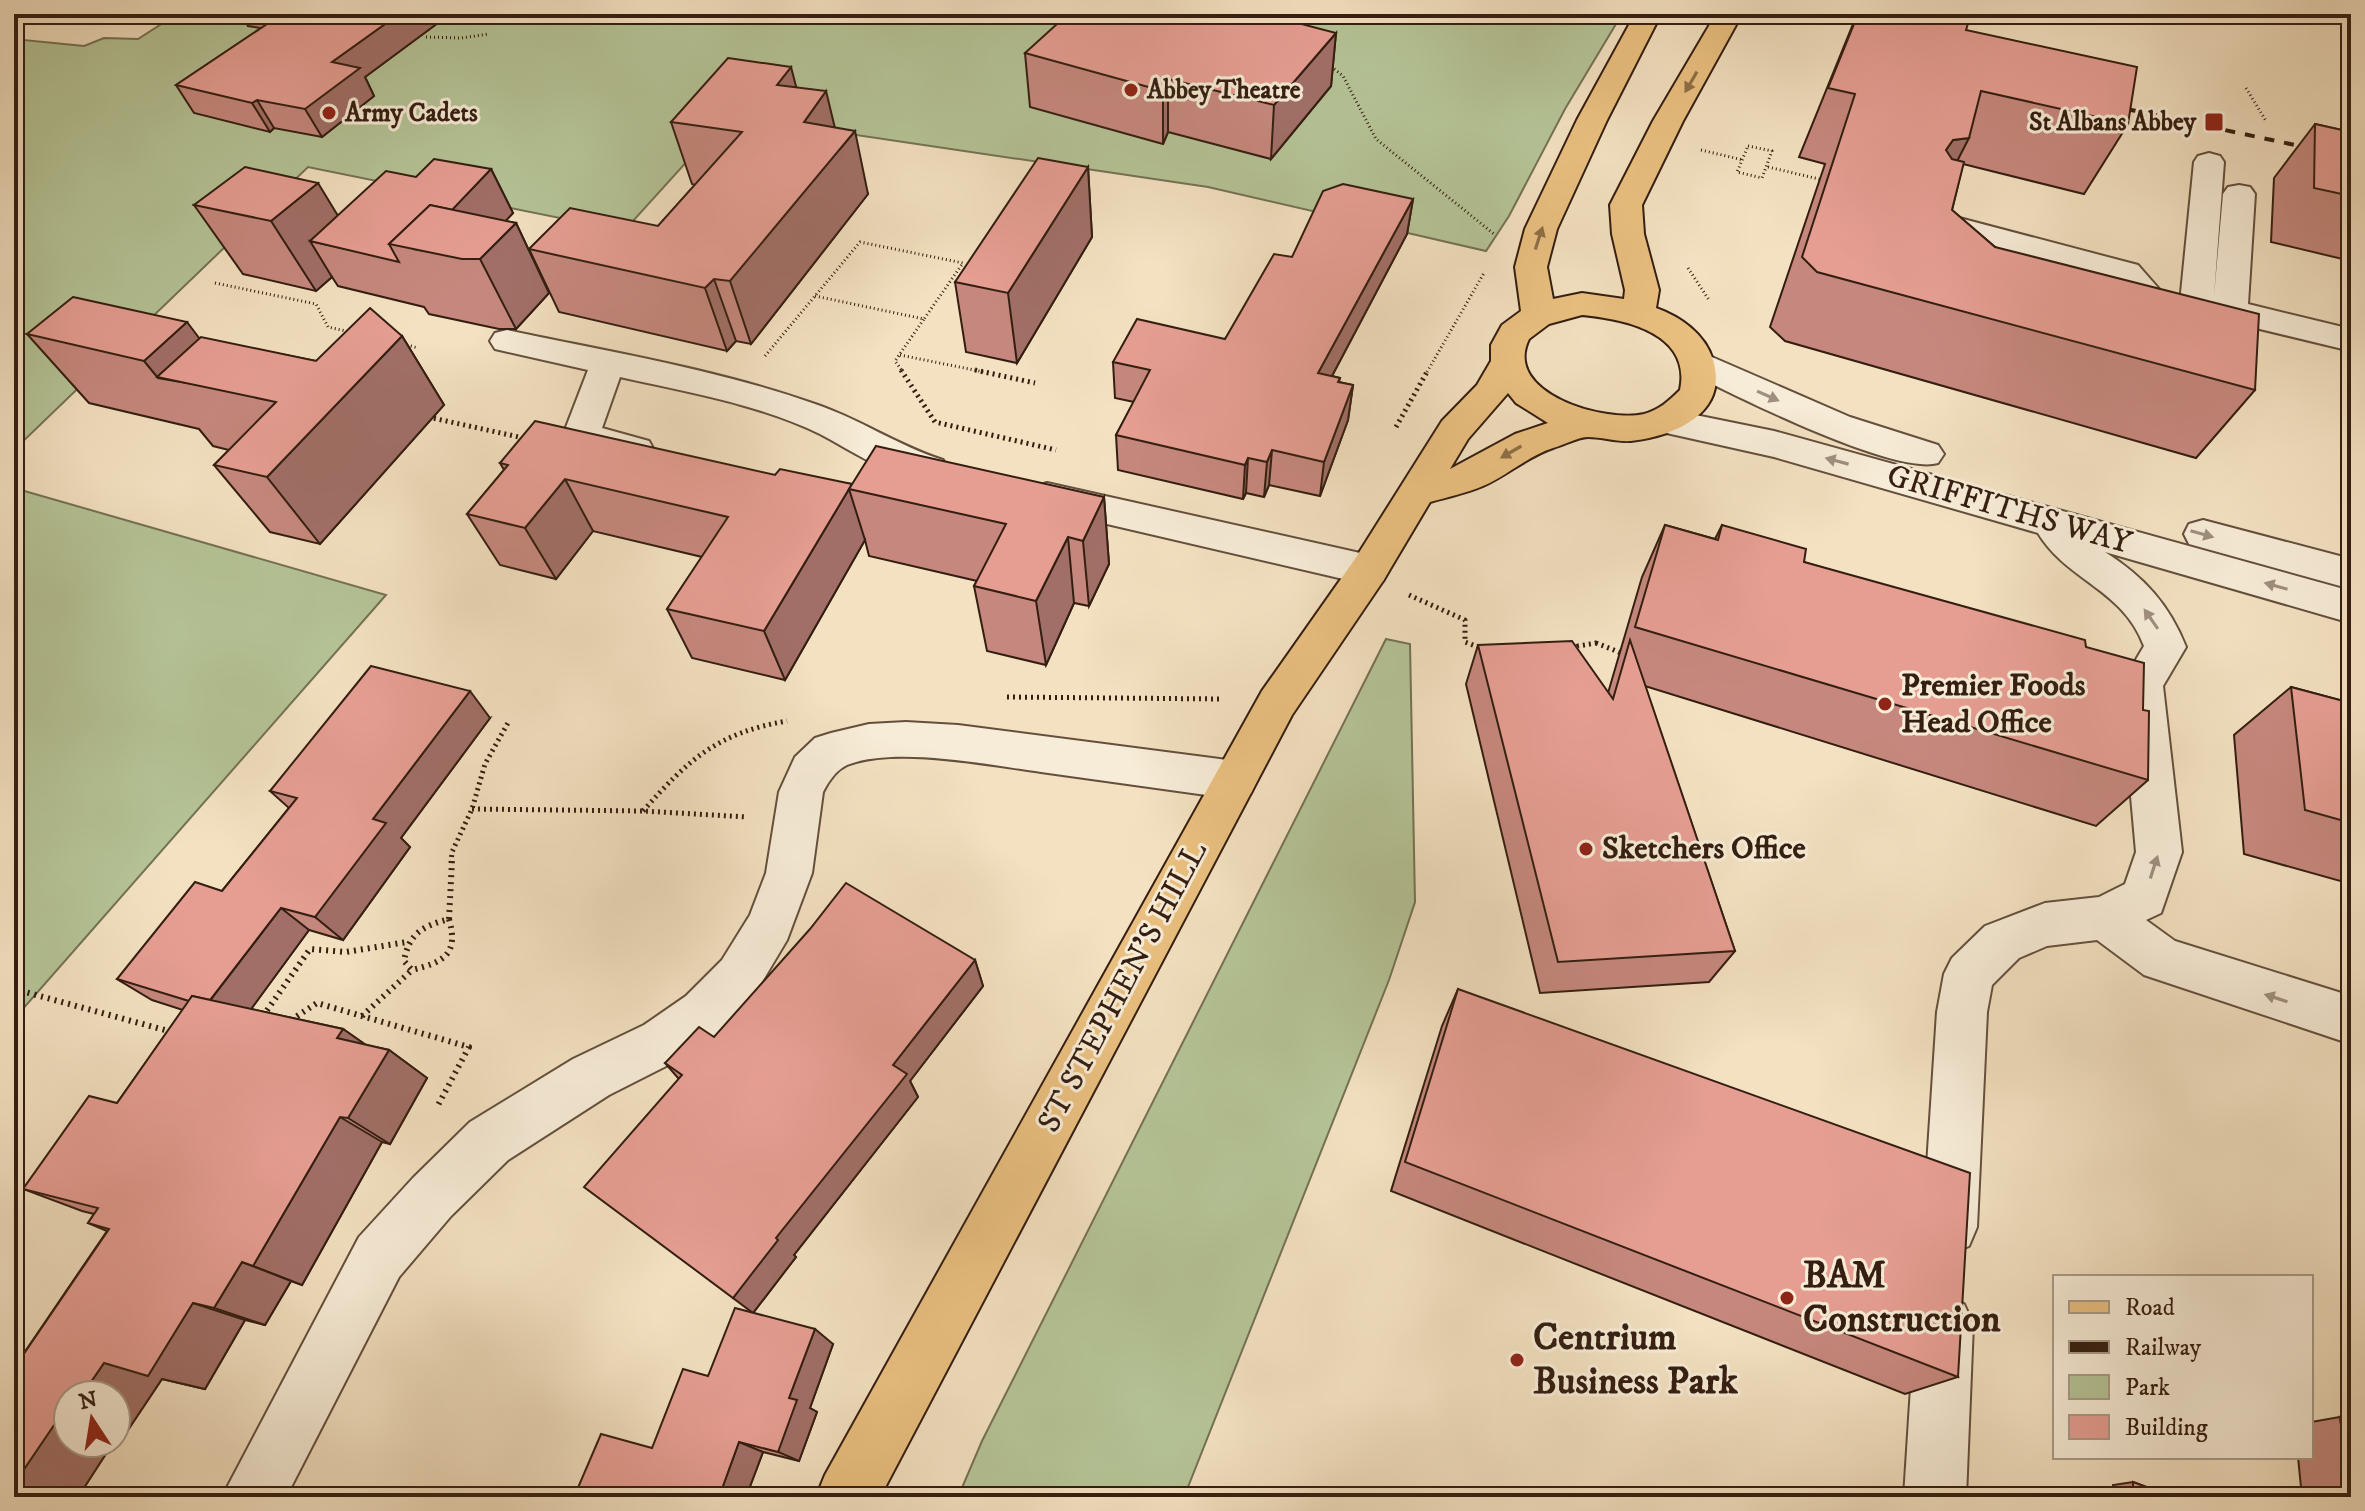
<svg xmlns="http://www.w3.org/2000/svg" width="2365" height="1511" font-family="'IM FELL DW Pica',serif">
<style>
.green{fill:#b5c497;stroke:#747154;stroke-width:2}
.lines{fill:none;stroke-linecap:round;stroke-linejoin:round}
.minor-casing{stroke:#644f3d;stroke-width:4}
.major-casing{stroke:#341e11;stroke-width:4}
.path-far2{stroke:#341e11;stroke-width:3;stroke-dasharray:1 3;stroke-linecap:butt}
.path-far1{stroke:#341e11;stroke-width:5;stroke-dasharray:2 4;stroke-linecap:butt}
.path{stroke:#341e11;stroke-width:6;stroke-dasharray:2 5;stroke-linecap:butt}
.minor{fill:#f7ecd7;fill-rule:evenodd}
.major{fill:#eac080;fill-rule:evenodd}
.rail{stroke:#341e11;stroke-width:4;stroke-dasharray:10 10;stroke-linecap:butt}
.wall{fill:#c6887e;stroke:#341e11;stroke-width:2}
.shaded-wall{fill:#a16f67;stroke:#341e11;stroke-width:2}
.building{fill:#e69e93;stroke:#341e11;stroke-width:2}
.oneway{fill:#8f6f48}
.oneway2{fill:#9f8f7e}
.poi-dot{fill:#8f2418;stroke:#f7ecd7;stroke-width:3}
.labels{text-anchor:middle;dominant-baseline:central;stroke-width:6;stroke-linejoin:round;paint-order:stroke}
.far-poi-label{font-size:26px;font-weight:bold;fill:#341e11;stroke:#f7ecd7;text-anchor:start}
.street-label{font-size:32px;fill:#341e11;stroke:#f7ecd7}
.poi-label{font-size:32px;font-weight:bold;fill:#341e11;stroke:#f7ecd7;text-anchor:start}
.near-poi-label{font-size:38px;font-weight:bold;fill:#341e11;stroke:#f7ecd7;text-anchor:start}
</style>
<rect width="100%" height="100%" fill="#f3e1c1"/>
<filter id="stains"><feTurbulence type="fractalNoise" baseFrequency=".0025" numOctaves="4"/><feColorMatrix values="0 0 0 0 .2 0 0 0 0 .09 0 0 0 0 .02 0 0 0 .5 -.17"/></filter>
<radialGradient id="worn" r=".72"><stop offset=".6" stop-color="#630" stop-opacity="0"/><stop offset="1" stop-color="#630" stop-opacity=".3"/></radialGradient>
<g class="green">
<polygon points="177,14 1622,14 1565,109 1509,216 1486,251 1208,187 728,116 624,231 308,167 14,450 14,39 84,46 104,38 138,39"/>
<polygon points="14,488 386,595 14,1019"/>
<polygon points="1386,639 1410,644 1415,902 1389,980 1184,1497 958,1497 982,1441"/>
</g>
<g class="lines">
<g class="minor-casing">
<g id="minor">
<polygon points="2209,153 2220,156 2224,162 2214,296 2223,194 2228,187 2239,185 2250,187 2255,194 2248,304 2351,329 2351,351 2185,311 2180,303 2194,162 2198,156"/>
<polygon points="1929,210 2138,265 2159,289 2147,318 2135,321 2123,318 2118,310 2125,291 2114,279 1918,227 1913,220 1918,213"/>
<path d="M 507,330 C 610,352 716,369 815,404 C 860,419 898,446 943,460 L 949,469 L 943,478 C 906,489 853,451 820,434 C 759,404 686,392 620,377 L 602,428 L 649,441 L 654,450 L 649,459 L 636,463 L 568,444 L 563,435 L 588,370 L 495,349 L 490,341 L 495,333 Z"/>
<path d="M 1698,351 L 1850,417 L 1938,445 L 1944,454 L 1938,463 C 1894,476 1732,394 1686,371 L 1681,363 L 1686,355 Z"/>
<path d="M 1666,409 L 1774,431 L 2351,591 L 2351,623 L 2105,552 C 2144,577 2169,604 2186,647 L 2163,686 L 2182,852 L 2161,913 L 2146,920 L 2175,941 L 2351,996 L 2351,1044 L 2144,975 L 2097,940 L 2047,946 L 2019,958 L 1992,985 L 1987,1012 L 1977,1227 L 1969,1246 L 1950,1254 L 1931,1246 L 1923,1227 L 1937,1012 L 1944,974 L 1952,958 L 1985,926 L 2045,903 L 2099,897 L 2125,884 L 2136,852 L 2121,685 L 2144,646 C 2123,589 2067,581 2038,533 L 1774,457 L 1653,430 L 1648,421 L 1653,412 Z"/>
<polygon points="1047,483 1369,555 1383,559 1389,570 1383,581 1369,585 1034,507 1028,497 1034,487"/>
<polygon points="2203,520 2351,559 2351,589 2189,544 2184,534 2189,524"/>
<path d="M 906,722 L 958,725 L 1235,761 L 1251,767 L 1257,780 L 1251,793 L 1235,799 C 1170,790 1106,781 1041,772 C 989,765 895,746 847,765 C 836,770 828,782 823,792 L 812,873 L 787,940 L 756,992 L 722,1030 L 680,1059 L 609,1095 L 508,1160 L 451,1216 L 399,1277 L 286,1497 L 222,1497 L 359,1237 L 413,1178 L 470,1122 L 573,1059 L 644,1025 L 686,996 L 722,960 L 750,915 L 766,873 L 779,792 L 795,757 L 815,738 L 831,733 L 869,724 Z"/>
<polygon points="1944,1295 1964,1304 1973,1324 1966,1497 1904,1497 1915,1324 1924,1304"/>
</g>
</g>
<g class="major-casing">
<path id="major" d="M 1635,14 L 1661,14 L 1607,120 L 1557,229 L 1547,267 L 1553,299 L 1582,293 L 1624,299 L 1625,290 L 1612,234 L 1610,205 L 1653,121 L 1716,14 L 1742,14 L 1683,121 L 1642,205 L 1644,234 L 1659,290 L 1656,308 C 1681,317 1705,334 1713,360 C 1729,413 1675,436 1631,441 C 1616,442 1602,437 1588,437 C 1578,437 1564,445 1553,448 C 1528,456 1508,475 1483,486 C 1467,493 1448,497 1430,502 L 1383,581 L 1292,715 L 880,1497 L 816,1497 L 825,1475 L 1262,691 L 1355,559 L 1442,421 L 1477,385 L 1491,361 L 1491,345 L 1502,325 L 1521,311 L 1515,267 L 1525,229 L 1577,120 ZM 1582,315 C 1625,319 1692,333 1680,390 C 1669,401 1659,410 1644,414 C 1606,423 1502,394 1529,339 L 1549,324 ZM 1508,393 L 1516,403 L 1548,423 L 1515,434 L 1450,469 L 1468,439 Z"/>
</g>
<g class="path-far2">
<polyline points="426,37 461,38 489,34"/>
<polyline points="1328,64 1343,76 1376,139 1494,234"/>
<polyline points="2246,88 2266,121"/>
<polygon points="1748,146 1772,151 1762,178 1737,172"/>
<polyline points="1701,150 1743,160"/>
<polyline points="1768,167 1823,180"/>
<polyline points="1688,268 1709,300"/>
<polyline points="215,283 316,304 328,327 350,332"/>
<polyline points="815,296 924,319 895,361 903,372"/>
<polyline points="403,344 418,348"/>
<polyline points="900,355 984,372"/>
<polyline points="765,356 860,242 963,263 924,319"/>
<polyline points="1427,372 1484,273"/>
</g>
<g class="path-far1">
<polyline points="901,370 935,422 1056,450"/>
<polyline points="975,370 1035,383"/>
<polyline points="428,417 528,439"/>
<polyline points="1396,427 1428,370"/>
<polyline points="1409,595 1465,620 1465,642 1483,649"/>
<path d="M 1596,643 L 1619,652 L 1635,669 L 1635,686 C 1604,717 1563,701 1564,657 L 1578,646 Z"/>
<polyline points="1007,697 1221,699"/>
<polyline points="472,809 643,811 747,817"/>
<path d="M 643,811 C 689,759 717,733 787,721"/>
<polyline points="451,863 452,852 472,809 485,764 509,721"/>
</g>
<g class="path">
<path d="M 449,919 C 459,954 444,962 412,970 L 404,961 C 409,933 423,926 449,919 Z"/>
<polyline points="449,919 452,861"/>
<polyline points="14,989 172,1032"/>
<polyline points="263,1016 310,949 346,952 407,942"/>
<polyline points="362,1016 412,970"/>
<polyline points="291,1020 317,1003 469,1047 437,1107"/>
</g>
<use href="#minor" class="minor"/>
<use href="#major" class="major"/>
<polyline class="rail" points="2108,105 2351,157"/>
</g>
<g class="wall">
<polygon points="241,14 450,14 365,77 374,96 322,137 274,128 270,132 194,113 176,85 261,28 248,26"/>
<polygon points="1857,14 1966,30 2128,124 2084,194 1963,164 1952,210 1995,247 2255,390 2196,458 1785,341 1770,327 1825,164 1799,157"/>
<polygon points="1336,33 1331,86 1271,159 1168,132 1163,144 1030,107 1025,53"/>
<polygon points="796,87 834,127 868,194 751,344 736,341 727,351 559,312 529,249 658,226 695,185 692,184 671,122"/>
<polygon points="2315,124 2351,132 2351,261 2271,242 2274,178"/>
<polygon points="1088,167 1092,237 1017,363 966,352 955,282"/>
<polygon points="491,169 513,213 505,221 516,223 549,293 516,329 499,329 429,314 424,307 338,286 332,277 316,291 243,274 194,205 338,216 416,177"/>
<polygon points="1413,199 1407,234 1332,376 1340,378 1339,382 1353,385 1348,420 1320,496 1269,485 1264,497 1246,493 1243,499 1118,470 1116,435 1134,402 1115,398 1113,362 1225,339 1292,257"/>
<polygon points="27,334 199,338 316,361 402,336 444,405 320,544 270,532 214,465 229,450 213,446 199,429 89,403"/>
<polygon points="500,463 775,475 852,484 1104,497 1109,564 1089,606 1074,603 1046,665 987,651 974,586 977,581 869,556 865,540 785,680 692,658 667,609 702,557 593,531 556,579 500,565 467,514 504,470"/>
<polygon points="1665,525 1715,539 1722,525 1804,562 2086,647 2143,710 2148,780 2096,826 1645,686 1735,951 1709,982 1540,993 1466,684 1478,645 1608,693 1642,577"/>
<polygon points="2291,687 2351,703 2351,884 2244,854 2234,735"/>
<polygon points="490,718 401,838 410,847 343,940 309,930 251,1009 343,1029 366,1045 389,1050 427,1078 390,1144 382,1142 302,1285 291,1281 265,1325 245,1320 205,1389 162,1379 122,1439 116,1438 116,1395 113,1443 78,1497 14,1497 14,1351 24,1353 107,1231 88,1223 94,1214 82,1211 23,1189 117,1103 183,1010 152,1000 117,979 222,891 289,808 270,791"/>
<polygon points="975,960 983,986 910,1081 918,1097 794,1255 796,1257 753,1313 833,1344 810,1408 817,1412 799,1461 763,1452 746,1497 574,1497 652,1448 708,1376 753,1313 679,1079 665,1063 714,1037"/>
<polygon points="1458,989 1958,1377 1905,1394 1391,1191 1442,1026"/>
<polygon points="2340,1417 2351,1497 2302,1497 2298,1457 2311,1457 2311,1422"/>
<polygon points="2133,1482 2173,1497 2114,1497 2113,1485"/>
</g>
<g class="shaded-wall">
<polygon points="399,14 450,14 365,77 374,96 322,137 305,109 332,62"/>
<polygon points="1336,33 1331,86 1271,159 1274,105"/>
<polygon points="791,67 805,121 826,91 840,149 855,131 868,194 751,344 730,281 777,85"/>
<polygon points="1168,79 1168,132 1163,144 1163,91"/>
<polygon points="257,100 274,128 270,132 252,103"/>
<polygon points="1969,138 1933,208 1946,150 1953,140"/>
<polygon points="1088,167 1092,237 1017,363 1008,293"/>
<polygon points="491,169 513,213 471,259 414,249"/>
<polygon points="318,183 360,252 310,241 332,277 316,291 271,221"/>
<polygon points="1413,199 1407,234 1315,408 1318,373"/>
<polygon points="516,223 549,293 516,329 480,259"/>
<polygon points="714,279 736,341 727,351 705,288"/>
<polygon points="187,322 240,392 158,378 144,361"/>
<polygon points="402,336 444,405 320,544 267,477"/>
<polygon points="1353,385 1348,420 1320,496 1324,462"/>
<polygon points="1272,450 1269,485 1264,497 1267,462"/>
<polygon points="1248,458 1246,493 1243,499 1245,465"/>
<polygon points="565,479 593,531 556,579 525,528"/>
<polygon points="849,489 865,540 785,680 764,631"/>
<polygon points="1104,497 1109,564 1089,606 1083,541"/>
<polygon points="1068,537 1074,603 1046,665 1036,601"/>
<polygon points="470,691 490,718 401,838 410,847 343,940 315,917 373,819"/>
<polygon points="281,908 309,930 238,1027 206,1006"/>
<polygon points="975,960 983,986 910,1081 918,1097 794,1255 796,1257 753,1313 733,1298 776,1238 893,1065"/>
<polygon points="343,1029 383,1057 337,1038"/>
<polygon points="389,1050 427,1078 390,1144 348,1118"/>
<polygon points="340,1117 382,1142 302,1285 253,1266"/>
<polygon points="242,1262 291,1281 265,1325 214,1308"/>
<polygon points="193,1303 245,1320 205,1389 162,1379 122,1439 116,1438 116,1395 82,1395 104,1363"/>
<polygon points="815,1329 833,1344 810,1408 817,1412 799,1461 778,1452 789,1398"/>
<polygon points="68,1415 68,1443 113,1443 78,1497 14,1497 14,1484 54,1425"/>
<polygon points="739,1442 763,1452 746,1497 719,1497"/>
</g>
<g class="building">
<polygon points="282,14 399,14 332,62 360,68 305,109 257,100 252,103 176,85"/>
<polygon points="1068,14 1263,14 1336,33 1274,105 1168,79 1163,91 1025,53"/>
<polygon points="1858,14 1971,14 1966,30 2137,67 2128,124 1981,91 1969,138 1953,140 1946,150 1952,159 1964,162 1952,210 1995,247 2259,314 2255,390 1817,272 1802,257 1855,94 1828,88"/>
<polygon points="728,58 791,67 777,85 826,91 804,122 855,131 730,281 714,279 705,288 529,249 570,208 658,226 742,132 671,122"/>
<polygon points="2315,124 2351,132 2351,196 2314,188"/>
<polygon points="1038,158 1088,167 1008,293 955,282"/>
<polygon points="434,159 491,169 452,210 430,205 389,244 399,262 310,241 386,171 416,177"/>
<polygon points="245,167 318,183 271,221 194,205"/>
<polygon points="1343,184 1413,199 1318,373 1340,378 1338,382 1353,385 1324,462 1272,450 1267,462 1248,458 1245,465 1116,435 1150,370 1113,362 1137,319 1225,339 1274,254 1292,257 1323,191"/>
<polygon points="430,205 516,223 480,259 462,259 389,244"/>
<polygon points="73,297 187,322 144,361 27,334"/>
<polygon points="370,308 402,336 267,477 214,465 276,402 157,377 201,337 316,361"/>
<polygon points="535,421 775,475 780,469 852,484 764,631 667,609 728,517 565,479 525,528 467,514 508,465 500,463"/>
<polygon points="876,446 1104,497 1083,541 1068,537 1036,601 974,586 1006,524 849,489"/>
<polygon points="1665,525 1718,540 1722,525 1806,549 1804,562 2085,640 2086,647 2144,663 2143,710 2149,711 2148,780 1635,627"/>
<polygon points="1630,640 1735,951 1558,962 1478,645 1572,641 1613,699"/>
<polygon points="371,666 470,691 373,819 386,823 315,917 281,908 210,1000 192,996 189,1001 117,979 195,882 222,891 297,798 270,791"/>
<polygon points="2291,687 2351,703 2351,823 2305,810"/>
<polygon points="846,883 975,960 893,1065 907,1074 776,1238 778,1240 733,1298 584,1187 682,1075 665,1063 699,1027 714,1037 810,929"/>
<polygon points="1458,989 1970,1173 1958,1377 1405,1162"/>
<polygon points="192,996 343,1029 337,1038 389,1050 348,1118 340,1117 253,1266 242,1262 214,1308 193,1303 148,1376 104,1363 82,1395 68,1395 68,1415 59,1428 54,1425 14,1484 14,1352 23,1355 109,1229 88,1223 98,1208 23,1189 89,1096 117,1103"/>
<polygon points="735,1308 815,1329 789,1398 797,1400 778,1452 739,1442 719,1497 574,1497 601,1434 652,1448 683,1369 708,1376"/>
<polygon points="2340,1417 2351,1421 2351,1497 2350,1497"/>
<polygon points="2133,1482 2173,1497 2133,1497"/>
</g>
<defs><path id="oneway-solid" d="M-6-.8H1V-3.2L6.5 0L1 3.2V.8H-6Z" transform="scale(2)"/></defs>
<g class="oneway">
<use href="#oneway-solid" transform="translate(1691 82) rotate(120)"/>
<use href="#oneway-solid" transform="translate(1539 238) rotate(-72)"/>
<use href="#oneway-solid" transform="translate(1511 452) rotate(150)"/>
</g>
<g class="oneway2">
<use href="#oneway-solid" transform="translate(1768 396) rotate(24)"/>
<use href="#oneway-solid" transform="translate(1837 461) rotate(-165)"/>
<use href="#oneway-solid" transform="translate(2202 534) rotate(16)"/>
<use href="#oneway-solid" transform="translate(2276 586) rotate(-164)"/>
<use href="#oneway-solid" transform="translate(2151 619) rotate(-125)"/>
<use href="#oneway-solid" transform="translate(2154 867) rotate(-72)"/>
<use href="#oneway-solid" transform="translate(2276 998) rotate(-162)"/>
</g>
<g class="poi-dot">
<circle cx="1131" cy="90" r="8"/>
<circle cx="329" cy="113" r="8"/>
<rect x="2204" y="112" width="20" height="20" rx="4"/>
<circle cx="1885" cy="704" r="8"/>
<circle cx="1586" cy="849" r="8"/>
<circle cx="1787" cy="1298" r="8"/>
<circle cx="1517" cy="1360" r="8"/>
</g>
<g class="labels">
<g class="far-poi-label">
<text x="1147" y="90">Abbey Theatre</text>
<text x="345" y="113">Army Cadets</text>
<text x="2196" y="122" text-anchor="end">St Albans Abbey</text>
</g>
<g class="street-label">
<text transform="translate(2009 510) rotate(16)">GRIFFITHS WAY</text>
<text transform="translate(1123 987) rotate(-62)">ST STEPHEN'S HILL</text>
</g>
<g class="poi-label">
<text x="1901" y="686">Premier Foods<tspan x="1901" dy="37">Head Office</tspan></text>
<text x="1602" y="849">Sketchers Office</text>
</g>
<g class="near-poi-label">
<text x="1803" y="1276">BAM<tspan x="1803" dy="44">Construction</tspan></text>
<text x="1533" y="1338">Centrium<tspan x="1533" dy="44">Business Park</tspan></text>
</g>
</g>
<rect width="2365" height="1511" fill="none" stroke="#f3e1c1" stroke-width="48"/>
<rect x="16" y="16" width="2333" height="1479" fill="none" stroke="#341e11" stroke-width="4"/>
<rect x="24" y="24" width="2317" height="1463" fill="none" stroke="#341e11" stroke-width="2"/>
<rect x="2053" y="1275" width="260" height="184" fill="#f7ecd7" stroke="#a99a88" stroke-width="2"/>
<rect x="2069" y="1301" width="40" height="12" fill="#eac080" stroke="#a99a88" stroke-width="2"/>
<text x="2125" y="1315" font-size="24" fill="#341e11">Road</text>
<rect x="2069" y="1341" width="40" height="12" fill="#341e11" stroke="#a99a88" stroke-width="2"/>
<text x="2125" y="1355" font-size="24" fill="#341e11">Railway</text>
<rect x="2069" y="1375" width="40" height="24" fill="#b5c497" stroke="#a99a88" stroke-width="2"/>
<text x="2125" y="1395" font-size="24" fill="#341e11">Park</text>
<rect x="2069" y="1415" width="40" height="24" fill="#e69e93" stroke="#a99a88" stroke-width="2"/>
<text x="2125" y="1435" font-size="24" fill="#341e11">Building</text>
<g transform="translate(92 1419) rotate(348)"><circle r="38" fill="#f7ecd7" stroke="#a99a88" stroke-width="2"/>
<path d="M0-6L14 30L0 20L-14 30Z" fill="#8f2418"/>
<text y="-12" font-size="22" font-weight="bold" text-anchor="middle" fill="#341e11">N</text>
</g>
<rect width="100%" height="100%" filter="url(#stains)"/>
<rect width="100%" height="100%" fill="url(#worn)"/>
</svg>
